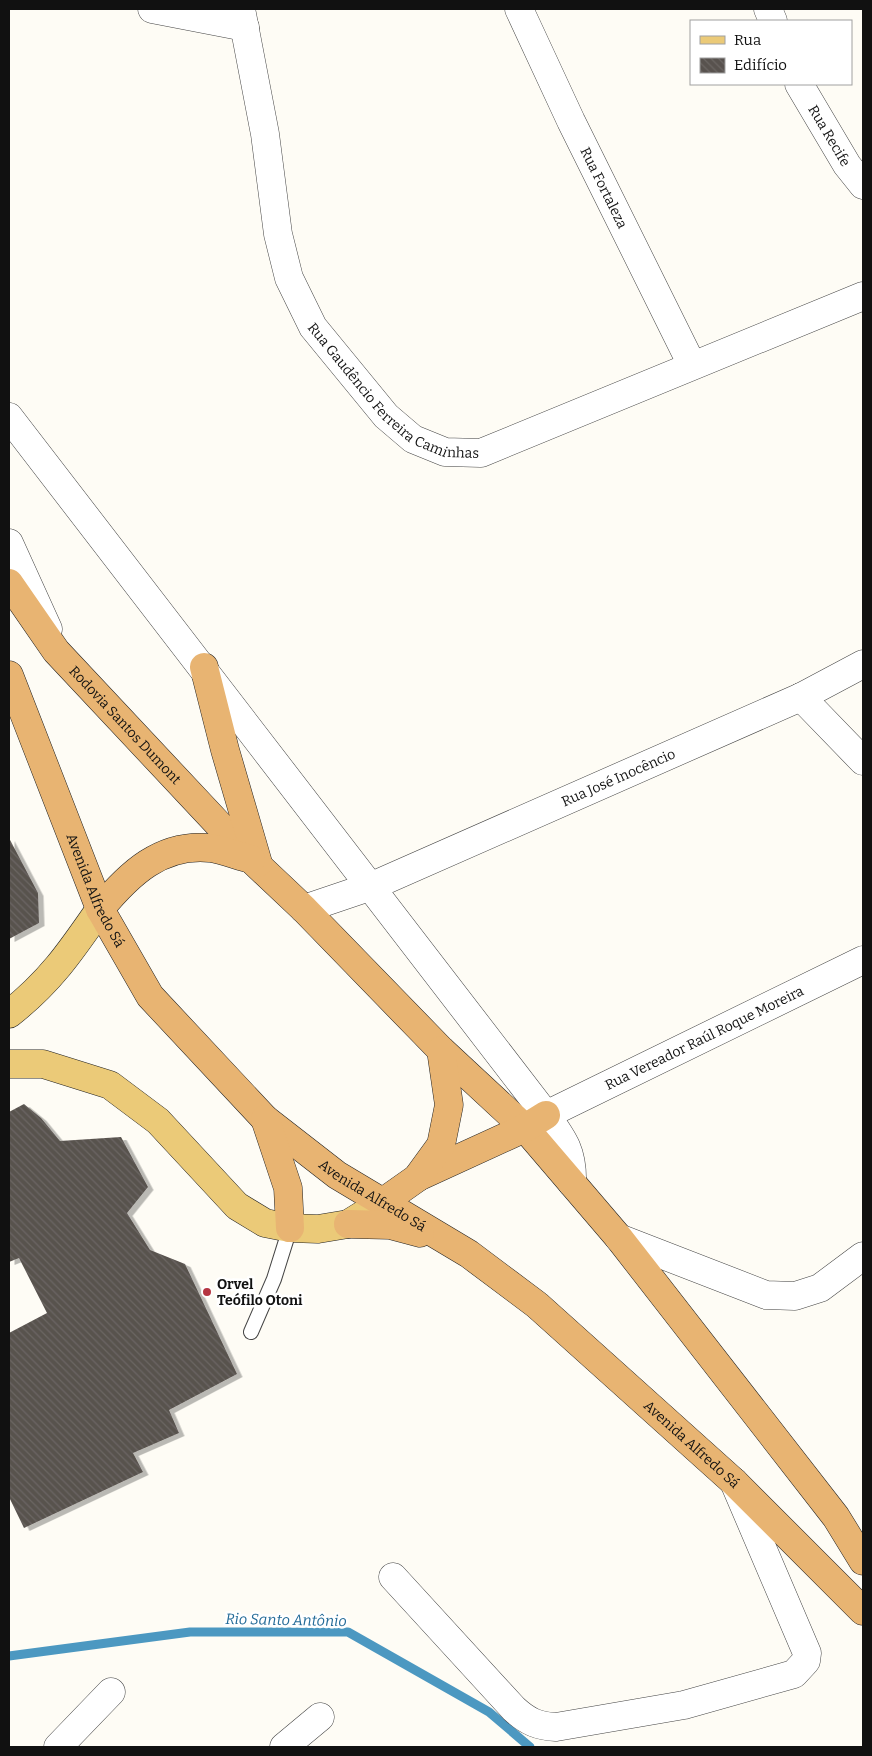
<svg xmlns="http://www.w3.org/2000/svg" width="872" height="1756" font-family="Bitter,serif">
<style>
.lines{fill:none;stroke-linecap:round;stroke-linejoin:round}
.stream{stroke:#4c98c1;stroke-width:9}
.building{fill:url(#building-back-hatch);filter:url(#shadow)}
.service-casing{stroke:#444;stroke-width:16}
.minor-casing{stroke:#444;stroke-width:29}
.tertiary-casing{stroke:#444;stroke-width:29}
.primary-casing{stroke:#222;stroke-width:29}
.trunk-casing{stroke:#222;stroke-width:29}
.service{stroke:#fff;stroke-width:14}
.minor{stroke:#fff;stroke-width:28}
.tertiary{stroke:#fff;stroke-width:28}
.primary{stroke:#ebca78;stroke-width:28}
.trunk{stroke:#e8b472;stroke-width:28}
.poi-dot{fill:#b53541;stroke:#fff;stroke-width:2}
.labels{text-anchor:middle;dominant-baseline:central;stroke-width:5;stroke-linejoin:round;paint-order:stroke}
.street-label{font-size:14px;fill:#111;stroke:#fff}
.poi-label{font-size:14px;font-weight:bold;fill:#111;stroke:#fff;text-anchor:start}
.water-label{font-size:15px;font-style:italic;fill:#246b98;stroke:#fff}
</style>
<defs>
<pattern id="building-back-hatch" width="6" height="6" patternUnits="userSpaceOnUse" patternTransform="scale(1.25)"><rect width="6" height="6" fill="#58524e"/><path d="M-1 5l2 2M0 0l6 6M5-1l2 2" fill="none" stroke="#6b6663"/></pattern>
<filter id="shadow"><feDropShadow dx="5.5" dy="3" stdDeviation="0" flood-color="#0004"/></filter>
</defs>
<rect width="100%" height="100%" fill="#fefcf5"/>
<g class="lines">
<polyline class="stream" points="9,1656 190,1632 348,1632 489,1712 530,1747"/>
</g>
<g class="building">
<polygon points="9,838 38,893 39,923 9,939"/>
<polygon points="24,1104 41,1118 60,1141 121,1137 148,1187 127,1213 150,1250 185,1264 237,1374 169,1410 179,1433 133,1453 143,1472 24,1528 9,1497 9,1333 47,1313 19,1258 9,1262 9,1112"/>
</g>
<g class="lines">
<g class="service-casing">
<polyline id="service" points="251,1332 274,1279 290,1228"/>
</g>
<g class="minor-casing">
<g id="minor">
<polyline points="152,9 245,27"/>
<path id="s1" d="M 241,9 L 265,134 L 278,234 L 289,278 L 313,327 L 386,416 L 413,439 L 445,452 L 481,453 L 863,296"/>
<path id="s2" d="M 519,9 L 571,121 L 692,365"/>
<polyline points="768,9 773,21"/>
<path id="s3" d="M 799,84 L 847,165 L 863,185"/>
<path d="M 9,417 L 546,1115 C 564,1140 573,1152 572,1183"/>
<polyline points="801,697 863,761"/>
<path id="s4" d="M 304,909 L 372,886 L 801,697 L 863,664"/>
<path id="s5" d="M 546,1115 L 863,960"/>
<polyline points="619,1238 766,1295 795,1296 820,1288 863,1256"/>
<path d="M 393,1577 L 514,1709 C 528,1722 538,1726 556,1727 L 684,1705 L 794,1674 L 806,1661 L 807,1653 L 734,1482"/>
<polyline points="58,1747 111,1692"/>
<polyline points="284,1747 320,1717"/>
</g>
</g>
<g class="tertiary-casing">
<polyline id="tertiary" points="9,543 48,629"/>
</g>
<g class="primary-casing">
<g id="primary">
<path d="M 9,1014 C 50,982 71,951 100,909"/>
<polyline points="9,1064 43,1064 110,1085 158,1121 237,1206 265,1223 290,1228 318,1229 348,1224 369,1211"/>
</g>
</g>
<g class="trunk-casing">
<g id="trunk">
<path id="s6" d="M 9,583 L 56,651 L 251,859 L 304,909 L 441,1050 L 525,1128 L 619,1238 L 836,1517 L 863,1561"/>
<polyline points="204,667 225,750 258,863"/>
<path id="s7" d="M 9,675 L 100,909 L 150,996 L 265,1119 L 337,1175 L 469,1254 L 537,1305 L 734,1482 L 863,1611"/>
<path d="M 100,909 C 129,874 161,843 210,848 C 224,850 238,856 251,859"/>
<polyline points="265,1119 288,1188 290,1228"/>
<polyline points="418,1177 525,1128 546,1115"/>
<polyline points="383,1202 417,1178 441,1145 449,1105 441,1050"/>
<polyline points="348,1224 390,1225 420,1233"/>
</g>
</g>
<use href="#service" class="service"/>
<use href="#minor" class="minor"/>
<use href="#tertiary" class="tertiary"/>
<use href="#primary" class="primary"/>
<use href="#trunk" class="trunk"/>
</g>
<circle class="poi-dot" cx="207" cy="1292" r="5"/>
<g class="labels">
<g class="street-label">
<text stroke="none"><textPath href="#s3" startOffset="60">Rua Recife</textPath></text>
<text stroke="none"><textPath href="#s2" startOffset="198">Rua Fortaleza</textPath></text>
<text stroke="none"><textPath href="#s1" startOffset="436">Rua Gaudêncio Ferreira Caminhas</textPath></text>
<text stroke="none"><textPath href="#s6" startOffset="184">Rodovia Santos Dumont</textPath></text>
<text stroke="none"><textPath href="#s4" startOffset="341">Rua José Inocêncio</textPath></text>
<text stroke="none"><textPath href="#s7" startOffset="232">Avenida Alfredo Sá</textPath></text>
<text stroke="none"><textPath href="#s5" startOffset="176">Rua Vereador Raúl Roque Moreira</textPath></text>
<text stroke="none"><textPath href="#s7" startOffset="652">Avenida Alfredo Sá</textPath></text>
<text stroke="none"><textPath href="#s7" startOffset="1058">Avenida Alfredo Sá</textPath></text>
</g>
<g class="poi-label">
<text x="217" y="1284">Orvel<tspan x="217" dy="16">Teófilo Otoni</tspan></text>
</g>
<g class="water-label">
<text transform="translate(286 1620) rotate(1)">Rio Santo Antônio</text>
</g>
</g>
<rect width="872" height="1756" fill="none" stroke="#111111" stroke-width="20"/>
<rect x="690" y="20" width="162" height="65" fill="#ffffff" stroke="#a0a0a0"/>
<rect x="700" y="36" width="25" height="8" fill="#ebca78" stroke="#a0a0a0"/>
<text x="734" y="45" font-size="15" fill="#111111">Rua</text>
<rect x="700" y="58" width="25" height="15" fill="url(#building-back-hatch)" stroke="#a0a0a0"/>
<text x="734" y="70" font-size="15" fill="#111111">Edifício</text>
</svg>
